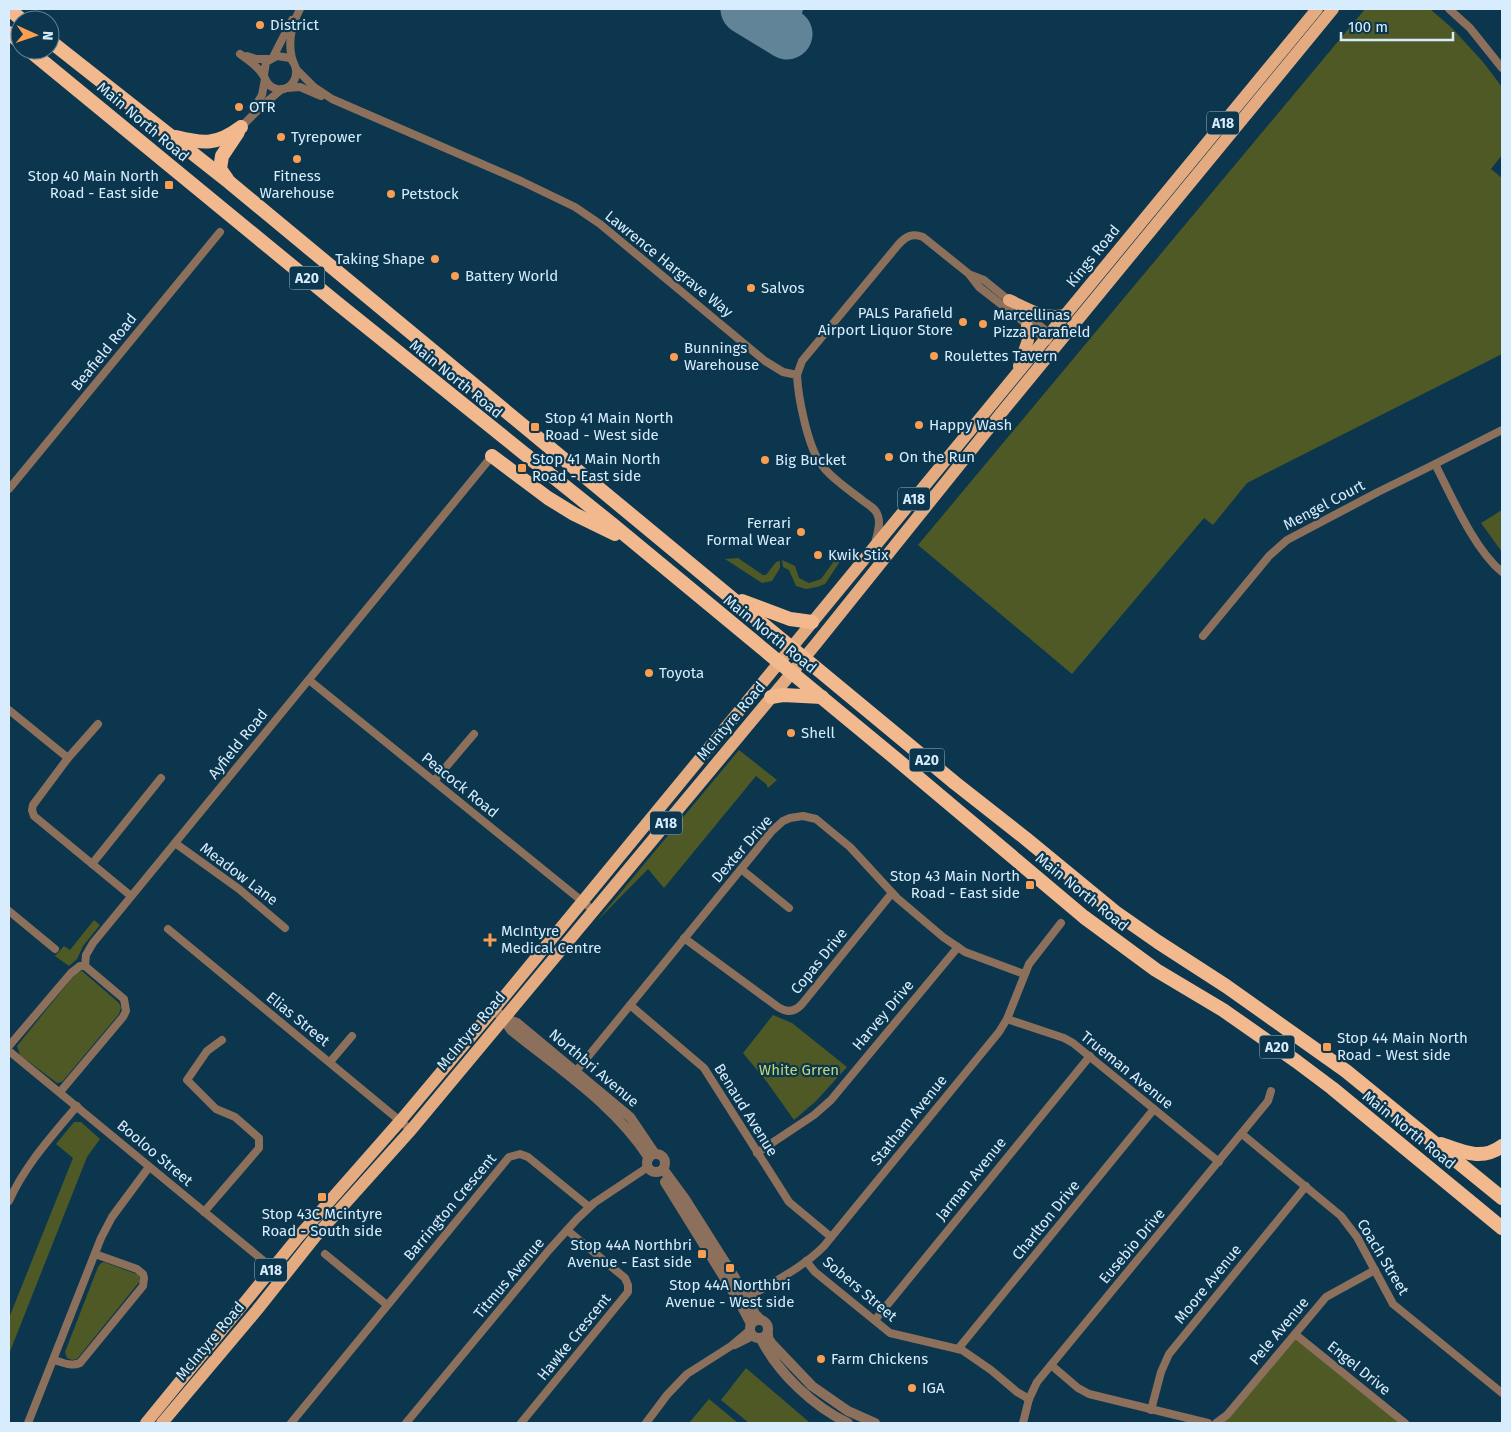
<svg xmlns="http://www.w3.org/2000/svg" width="1511" height="1432" font-family="'Fira Sans',sans-serif">
<style>
.green{fill:#4f5925}
.lines{fill:none;stroke-linecap:round;stroke-linejoin:round}
.taxiway{stroke:#628499;stroke-width:20}
.runway{stroke:#628499;stroke-width:51}
.minor{stroke:#8c705b;stroke-width:8}
.tertiary{stroke:#8c705b;stroke-width:10}
.primary{stroke:#e5ab80;stroke-width:12}
.trunk{stroke:#f2b98e;stroke-width:14}
.poi-dot{fill:#fb9e51;stroke:#0b364e;stroke-width:2}
.labels{text-anchor:middle;dominant-baseline:central;stroke-width:4.5;stroke-linejoin:round;paint-order:stroke}
.shield{fill:#0b364e;stroke:#9ab6c8;stroke-width:1}
.shield-label{font-size:14px;font-weight:bold;fill:#d7edfd}
.poi-label{font-size:15px;fill:#d7edfd;stroke:#0b364e;text-anchor:start}
.street-label{font-size:15px;fill:#d7edfd;stroke:#0b364e}
.park-label{font-size:15px;fill:#c3d674;stroke:#0b364e}
</style>
<rect width="100%" height="100%" fill="#0b364e"/>
<g class="green">
<polygon points="1365,9 1430,9 1452,28 1483,62 1502,87 1502,155 1491,169 1502,178 1502,354 1247,483 1213,525 1204,518 1072,674 918,545"/>
<polygon points="1502,510 1502,552 1481,523"/>
<polygon points="837,557 841,560 825,584 817,587 806,589 796,586 789,570 783,567 782,560 795,566 799,578 809,583 821,579"/>
<polygon points="738,558 763,575 766,575 776,562 780,561 780,568 772,581 762,583 725,559"/>
<polygon points="739,750 777,780 768,788 766,784 756,776 664,888 648,869 596,922"/>
<polygon points="94,920 100,925 83,946 77,959 69,966 55,956 64,946 70,950"/>
<polygon points="82,971 119,1003 121,1008 119,1014 62,1082 57,1083 20,1055 17,1046 76,973"/>
<polygon points="773,1015 792,1023 847,1067 816,1101 794,1120 767,1082 743,1053"/>
<polygon points="74,1122 81,1122 100,1139 87,1157 9,1354 9,1318 73,1158 56,1144"/>
<polygon points="104,1262 139,1275 140,1281 77,1359 72,1360 67,1358 65,1352 98,1267 101,1263"/>
<polygon points="1295,1334 1405,1423 1217,1423"/>
<polygon points="746,1368 809,1422 808,1423 749,1423 721,1400"/>
<polygon points="709,1399 738,1423 689,1423"/>
</g>
<g class="lines">
<path class="taxiway" d="M 760,17 C 773,20 783,18 793,9"/>
<polyline class="runway" points="746,9 787,34"/>
<g class="minor">
<polyline points="1449,9 1470,28 1502,68"/>
<path d="M 240,54 C 248,60 258,66 263,75 C 266,79 266,84 272,87 C 290,97 305,73 290,58 L 277,56 L 266,62 L 264,75"/>
<polyline points="247,56 256,59 269,59"/>
<polyline points="273,57 292,20"/>
<path d="M 293,62 C 287,43 291,26 300,9"/>
<path d="M 297,70 L 314,87 L 332,99 L 521,181 L 575,207 L 600,224 L 765,361 L 783,372 L 797,375 C 798,397 807,442 819,461 C 827,475 849,490 862,500 C 868,505 876,508 878,516 C 881,524 877,535 875,543"/>
<polyline points="287,88 300,87 321,96"/>
<polyline points="253,110 262,95 265,79"/>
<polyline points="241,127 264,104 282,89"/>
<polyline points="971,275 984,280 1011,302"/>
<polyline points="1020,309 1051,335"/>
<path d="M 797,375 L 802,361 L 898,245 C 906,236 912,233 923,237 L 969,274 L 979,287 L 1048,341"/>
<path d="M 1502,430 L 1435,464 C 1452,497 1474,549 1502,572"/>
<polyline points="9,489 220,232"/>
<polyline points="1203,636 1269,556 1287,540 1378,492 1435,464"/>
<polyline points="309,680 593,910"/>
<polyline points="9,710 68,758"/>
<polyline points="98,724 68,758 33,805 32,810 34,816 131,896"/>
<polyline points="434,781 474,734"/>
<polyline points="175,843 239,889 285,928"/>
<polyline points="92,864 161,778"/>
<polyline points="741,869 789,908"/>
<polyline points="9,911 55,949"/>
<polyline points="168,929 411,1130"/>
<path d="M 684,938 L 778,1007 C 787,1013 795,1012 802,1004 L 892,893"/>
<polyline points="85,966 86,955 93,943 492,456"/>
<polyline points="630,1005 704,1068 789,1202 831,1237"/>
<polyline points="1007,1019 1064,1038 1073,1043 1219,1162"/>
<polyline points="9,1046 71,973 80,966 85,966"/>
<polyline points="9,1051 276,1271"/>
<polyline points="330,1062 352,1036"/>
<polyline points="573,1075 772,831 783,821 790,818 803,816 816,819 850,847 897,898 943,937 965,952 1024,974"/>
<polyline points="60,1092 123,1017 126,1011 124,999 85,966"/>
<polyline points="1242,1134 1341,1216 1357,1237 1393,1304 1502,1393"/>
<polyline points="757,1153 814,1115 831,1100 958,947"/>
<path d="M 9,1201 C 25,1165 52,1136 77,1106"/>
<polyline points="204,1212 259,1148 259,1138 235,1117 216,1109 187,1080 207,1051 222,1040"/>
<polyline points="325,1254 387,1305"/>
<polyline points="806,1261 815,1272 890,1333 962,1350 991,1370 1017,1392 1029,1399"/>
<path d="M 744,1300 C 769,1284 803,1268 824,1246 L 999,1032 L 1007,1019 L 1029,964 L 1061,923"/>
<polyline points="875,1320 1090,1056"/>
<polyline points="1295,1334 1405,1423"/>
<polyline points="735,1345 753,1336"/>
<polyline points="958,1349 1154,1109"/>
<path d="M 54,1360 C 62,1362 71,1367 80,1363 L 143,1286 L 144,1278 L 143,1274 L 137,1269 L 95,1254"/>
<polyline points="1051,1365 1078,1388 1089,1394 1208,1423"/>
<polyline points="1151,1410 1161,1372 1169,1354 1306,1186"/>
<polyline points="28,1423 101,1238 112,1217 149,1167"/>
<polyline points="291,1423 509,1157 520,1154 528,1157 588,1206"/>
<polyline points="406,1423 549,1250 577,1219 594,1203 648,1167"/>
<polyline points="521,1423 628,1292 628,1285 625,1278 567,1230"/>
<polyline points="646,1423 667,1395 687,1374 731,1346 750,1330"/>
<polyline points="1023,1423 1029,1399 1037,1382 1268,1101 1271,1091"/>
<polyline points="1216,1423 1227,1415 1326,1297 1375,1270"/>
</g>
<g class="tertiary">
<path d="M 494,1009 L 503,1018 L 511,1030 C 559,1069 615,1105 649,1158"/>
<polyline points="503,1018 517,1023 630,1117 655,1154"/>
<circle cx="656" cy="1163" r="9"/>
<polyline points="663,1169 685,1199 742,1289 755,1314 761,1320"/>
<polyline points="665,1182 740,1303 751,1324"/>
<circle cx="759" cy="1329" r="9"/>
<polyline points="768,1334 768,1338 772,1344 812,1386 848,1411 875,1423"/>
<path d="M 761,1339 C 778,1373 814,1407 848,1423"/>
</g>
<g class="primary">
<path d="M 1009,300 C 1029,309 1042,319 1066,315"/>
<polyline points="1019,366 1028,340 1027,326"/>
<polyline points="146,1423 299,1236 401,1120 494,1009 1317,9"/>
<polyline points="162,1423 257,1310 315,1237 411,1130 815,645 1002,412 1333,9"/>
</g>
<g class="trunk">
<polyline points="9,9 22,20"/>
<polyline points="9,33 20,42"/>
<polyline points="50,41 229,182 955,783 1025,838 1115,912 1158,942 1226,986 1346,1071 1502,1198"/>
<polyline points="29,50 337,303 612,524 901,763 1084,917 1156,970 1223,1010 1296,1061 1332,1088 1502,1228"/>
<path d="M 176,137 C 204,144 217,145 241,127"/>
<polyline points="227,179 220,169 222,156 238,132"/>
<polyline points="492,456 548,498 574,514 615,534"/>
<polyline points="742,601 790,619 812,622"/>
<polyline points="771,697 783,695 822,697"/>
<path d="M 1441,1144 C 1463,1152 1482,1161 1502,1146"/>
</g>
</g>
<g class="poi-dot">
<circle cx="260" cy="25" r="5"/>
<circle cx="239" cy="107" r="5"/>
<circle cx="281" cy="137" r="5"/>
<circle cx="297" cy="159" r="5"/>
<rect x="164" y="180" width="10" height="10" rx="2.5"/>
<circle cx="391" cy="194" r="5"/>
<circle cx="435" cy="259" r="5"/>
<circle cx="455" cy="276" r="5"/>
<circle cx="751" cy="288" r="5"/>
<circle cx="963" cy="322" r="5"/>
<circle cx="983" cy="324" r="5"/>
<circle cx="934" cy="356" r="5"/>
<circle cx="674" cy="357" r="5"/>
<circle cx="919" cy="425" r="5"/>
<rect x="530" y="422" width="10" height="10" rx="2.5"/>
<circle cx="889" cy="457" r="5"/>
<circle cx="765" cy="460" r="5"/>
<rect x="517" y="463" width="10" height="10" rx="2.5"/>
<circle cx="801" cy="532" r="5"/>
<circle cx="818" cy="555" r="5"/>
<circle cx="649" cy="673" r="5"/>
<circle cx="791" cy="733" r="5"/>
<rect x="1025" y="880" width="10" height="10" rx="2.5"/>
<path d="M487.5 932.5h5v5h5v5h-5v5h-5v-5h-5v-5h5z"/>
<rect x="1322" y="1042" width="10" height="10" rx="2.5"/>
<rect x="317" y="1192" width="10" height="10" rx="2.5"/>
<rect x="697" y="1249" width="10" height="10" rx="2.5"/>
<rect x="725" y="1263" width="10" height="10" rx="2.5"/>
<circle cx="821" cy="1359" r="5"/>
<circle cx="912" cy="1388" r="5"/>
</g>
<g class="labels">
<g class="shield">
<rect x="1207" y="111.5" width="32" height="23" rx="4"/>
<rect x="289.5" y="266.5" width="35" height="23" rx="4"/>
<rect x="898" y="487.5" width="32" height="23" rx="4"/>
<rect x="909.5" y="748.5" width="35" height="23" rx="4"/>
<rect x="650" y="811.5" width="32" height="23" rx="4"/>
<rect x="1259.5" y="1035.5" width="35" height="23" rx="4"/>
<rect x="255" y="1258.5" width="32" height="23" rx="4"/>
</g>
<g class="shield-label">
<text x="1223" y="123">A18</text>
<text x="307" y="278">A20</text>
<text x="914" y="499">A18</text>
<text x="927" y="760">A20</text>
<text x="666" y="823">A18</text>
<text x="1277" y="1047">A20</text>
<text x="271" y="1270">A18</text>
</g>
<g class="poi-label">
<text x="270" y="25">District</text>
<text x="249" y="107">OTR</text>
<text x="291" y="137">Tyrepower</text>
<text x="159" y="176" text-anchor="end">Stop 40 Main North<tspan x="159" dy="17">Road - East side</tspan></text>
<text x="297" y="176" text-anchor="middle">Fitness<tspan x="297" dy="17">Warehouse</tspan></text>
<text x="401" y="194">Petstock</text>
<text x="425" y="259" text-anchor="end">Taking Shape</text>
<text x="465" y="276">Battery World</text>
<text x="761" y="288">Salvos</text>
<text x="953" y="313" text-anchor="end">PALS Parafield<tspan x="953" dy="17">Airport Liquor Store</tspan></text>
<text x="993" y="315">Marcellinas<tspan x="993" dy="17">Pizza Parafield</tspan></text>
<text x="684" y="348">Bunnings<tspan x="684" dy="17">Warehouse</tspan></text>
<text x="944" y="356">Roulettes Tavern</text>
<text x="545" y="418">Stop 41 Main North<tspan x="545" dy="17">Road - West side</tspan></text>
<text x="929" y="425">Happy Wash</text>
<text x="899" y="457">On the Run</text>
<text x="532" y="459">Stop 41 Main North<tspan x="532" dy="17">Road - East side</tspan></text>
<text x="775" y="460">Big Bucket</text>
<text x="791" y="523" text-anchor="end">Ferrari<tspan x="791" dy="17">Formal Wear</tspan></text>
<text x="828" y="555">Kwik Stix</text>
<text x="659" y="673">Toyota</text>
<text x="801" y="733">Shell</text>
<text x="1020" y="876" text-anchor="end">Stop 43 Main North<tspan x="1020" dy="17">Road - East side</tspan></text>
<text x="501" y="931">McIntyre<tspan x="501" dy="17">Medical Centre</tspan></text>
<text x="1337" y="1038">Stop 44 Main North<tspan x="1337" dy="17">Road - West side</tspan></text>
<text x="322" y="1214" text-anchor="middle">Stop 43C Mcintyre<tspan x="322" dy="17">Road - South side</tspan></text>
<text x="692" y="1245" text-anchor="end">Stop 44A Northbri<tspan x="692" dy="17">Avenue - East side</tspan></text>
<text x="730" y="1285" text-anchor="middle">Stop 44A Northbri<tspan x="730" dy="17">Avenue - West side</tspan></text>
<text x="831" y="1359">Farm Chickens</text>
<text x="922" y="1388">IGA</text>
</g>
<g class="street-label">
<text transform="translate(143 122) rotate(40)">Main North Road</text>
<text transform="translate(1093 256) rotate(-51)">Kings Road</text>
<text transform="translate(669 264) rotate(39)">Lawrence Hargrave Way</text>
<text transform="translate(104 352) rotate(-51)">Beafield Road</text>
<text transform="translate(456 379) rotate(39)">Main North Road</text>
<text transform="translate(1324 505) rotate(-28)">Mengel Court</text>
<text transform="translate(770 634) rotate(39)">Main North Road</text>
<text transform="translate(731 721) rotate(-50)">McIntyre Road</text>
<text transform="translate(238 744) rotate(-51)">Ayfield Road</text>
<text transform="translate(460 785) rotate(39)">Peacock Road</text>
<text transform="translate(742 849) rotate(-49)">Dexter Drive</text>
<text transform="translate(239 874) rotate(37)">Meadow Lane</text>
<text transform="translate(1082 892) rotate(39)">Main North Road</text>
<text transform="translate(819 961) rotate(-51)">Copas Drive</text>
<text transform="translate(883 1015) rotate(-50)">Harvey Drive</text>
<text transform="translate(298 1019) rotate(39)">Elias Street</text>
<text transform="translate(471 1031) rotate(-50)">McIntyre Road</text>
<text transform="translate(594 1068) rotate(40)">Northbri Avenue</text>
<text transform="translate(1127 1070) rotate(39)">Trueman Avenue</text>
<text transform="translate(746 1110) rotate(58)">Benaud Avenue</text>
<text transform="translate(909 1120) rotate(-51)">Statham Avenue</text>
<text transform="translate(1409 1130) rotate(39)">Main North Road</text>
<text transform="translate(155 1153) rotate(40)">Booloo Street</text>
<text transform="translate(971 1179) rotate(-51)">Jarman Avenue</text>
<text transform="translate(450 1207) rotate(-50)">Barrington Crescent</text>
<text transform="translate(1046 1220) rotate(-51)">Charlton Drive</text>
<text transform="translate(1132 1246) rotate(-50)">Eusebio Drive</text>
<text transform="translate(1383 1257) rotate(59)">Coach Street</text>
<text transform="translate(509 1278) rotate(-50)">Titmus Avenue</text>
<text transform="translate(1208 1284) rotate(-51)">Moore Avenue</text>
<text transform="translate(860 1289) rotate(40)">Sobers Street</text>
<text transform="translate(1279 1331) rotate(-50)">Pele Avenue</text>
<text transform="translate(574 1337) rotate(-51)">Hawke Crescent</text>
<text transform="translate(210 1341) rotate(-50)">McIntyre Road</text>
<text transform="translate(1359 1368) rotate(39)">Engel Drive</text>
</g>
<g class="park-label">
<text x="799" y="1070">White Grren</text>
</g>
</g>
<rect width="1511" height="1432" fill="none" stroke="#d7edfd" stroke-width="20"/>
<g transform="translate(35 35) rotate(93)"><circle r="24" fill="#0b364e" stroke="#5d7f94"/>
<path d="M0-4L9 19L0 12L-9 19Z" fill="#fb9e51"/>
<text y="-8" font-size="14" font-weight="bold" text-anchor="middle" fill="#d7edfd">N</text>
</g>
<path d="M1341 32v8h112v-8" fill="none" stroke="#d7edfd" stroke-width="2.5"/>
<text x="1348" y="32" font-size="15" fill="#d7edfd" stroke="#0b364e" stroke-width="4" paint-order="stroke">100 m</text>
</svg>
